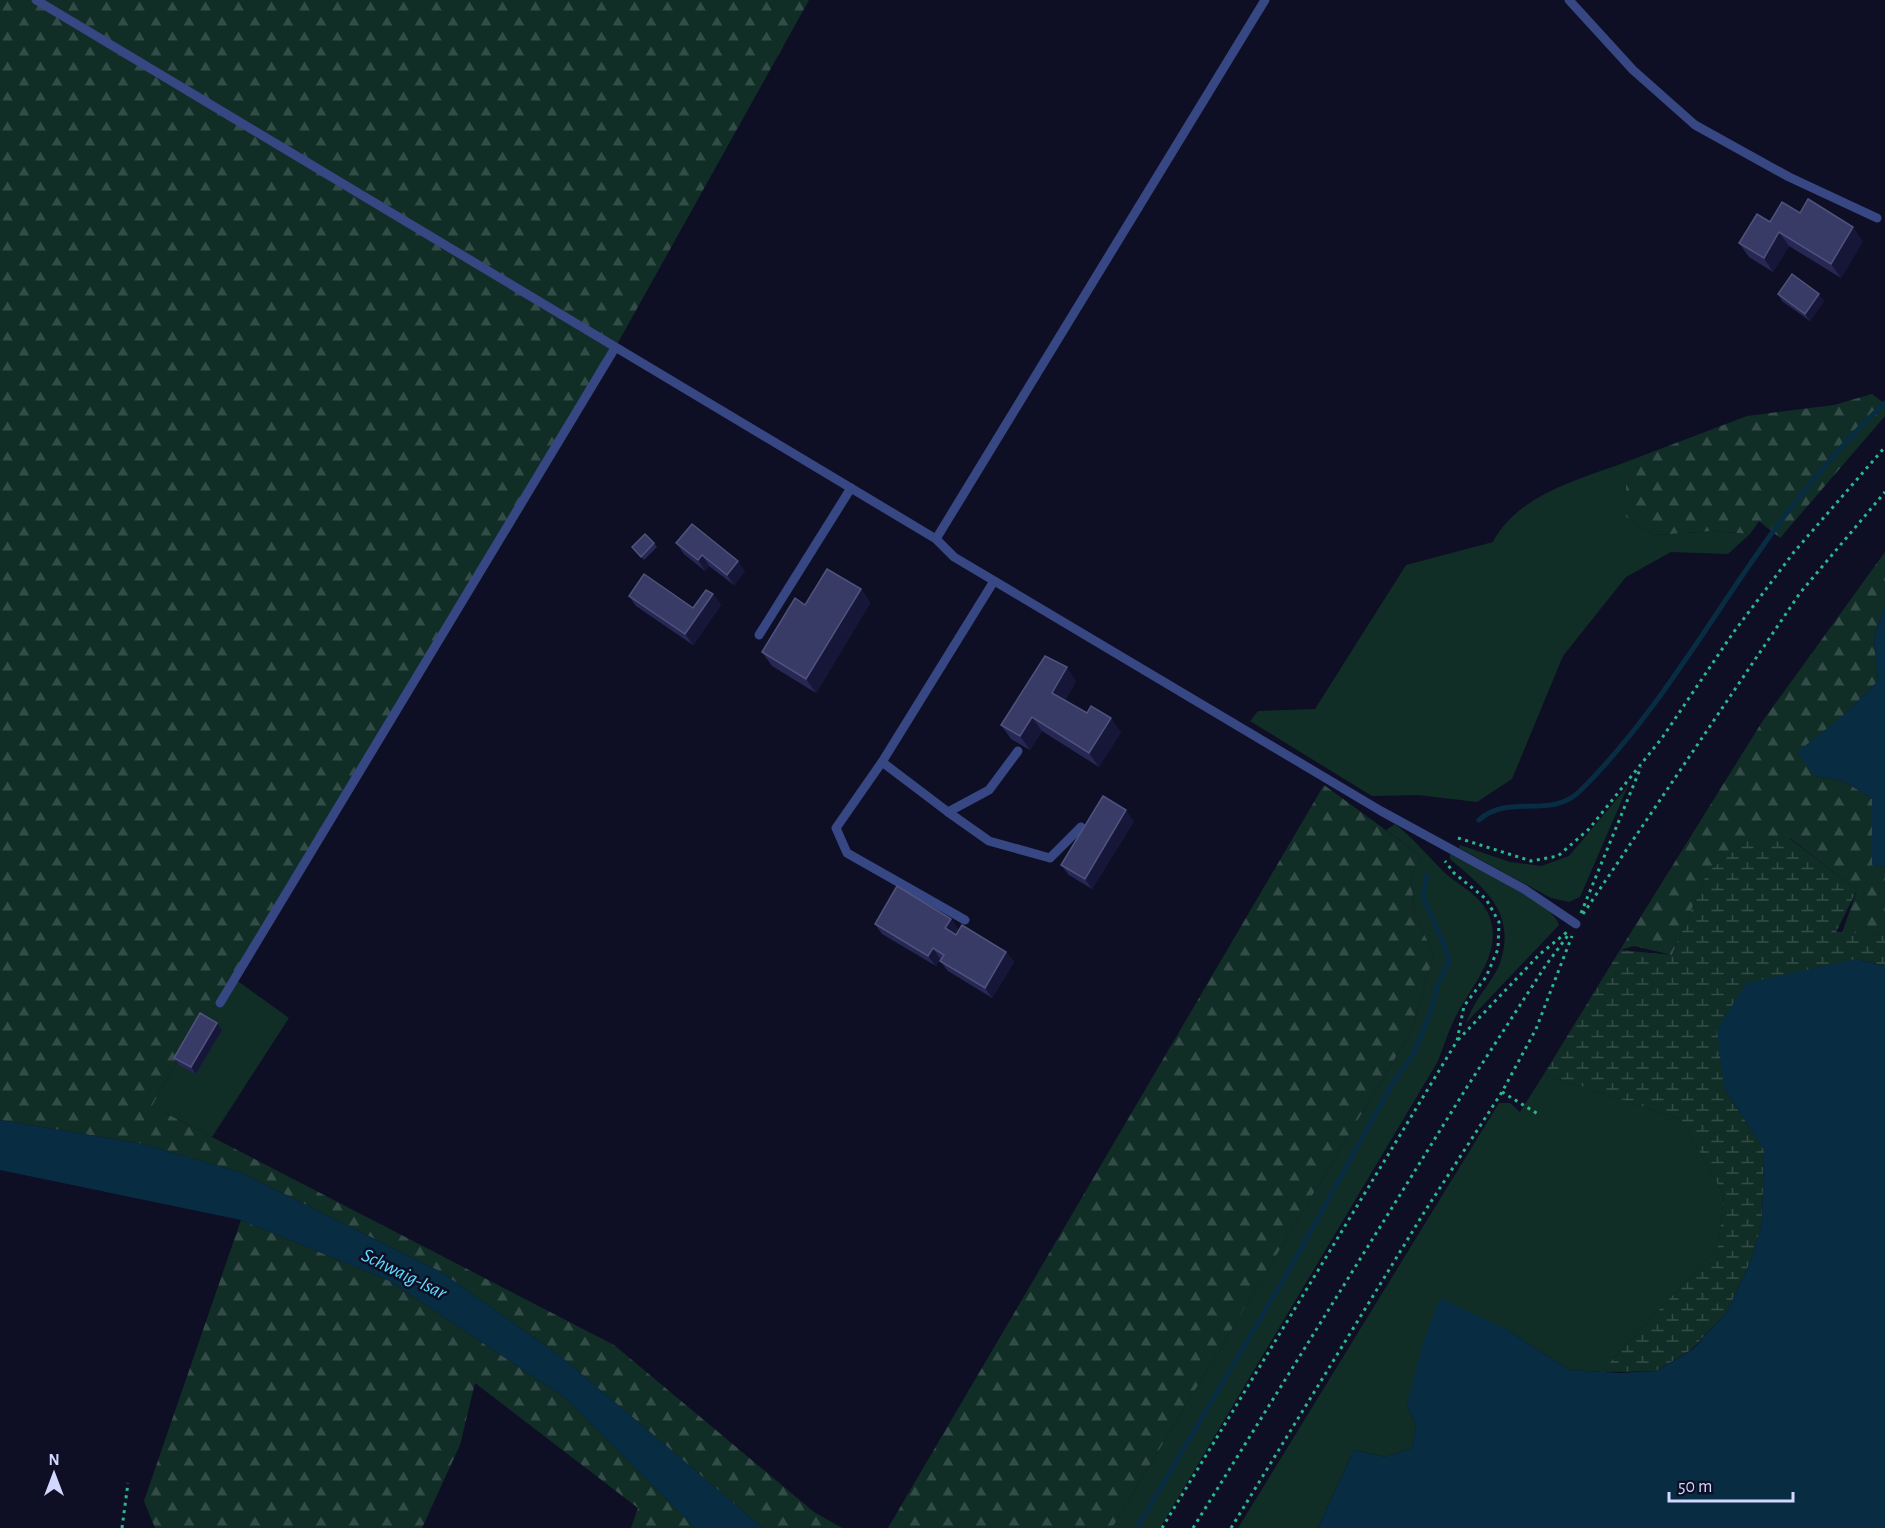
<svg xmlns="http://www.w3.org/2000/svg" width="1885" height="1528" font-family="'Alegreya Sans',sans-serif">
<style>
.green{fill:#112e26}
.forest{fill:url(#forest-firs)}
.wetland{fill:url(#wetland-marsh)}
.water{fill:#082c42}
.lines{fill:none;stroke-linecap:round;stroke-linejoin:round}
.stream{stroke:#082c42;stroke-width:5}
.path{stroke:#2bb88e;stroke-width:3;stroke-dasharray:3 4.5;stroke-linecap:butt}
.service{stroke:#374784;stroke-width:9}
.wall{fill:#262853}
.shaded-wall{fill:#151638}
.building{fill:#383b65;stroke:#50537e;stroke-width:1.5}
.labels{text-anchor:middle;dominant-baseline:central;stroke-width:5;stroke-linejoin:round;paint-order:stroke}
.water-label{font-size:20px;font-style:italic;fill:#5fdcff;stroke:#0e0f24}
</style>
<defs>
<pattern id="forest-firs" width="22" height="20" patternUnits="userSpaceOnUse" patternTransform="scale(1.5)"><rect width="22" height="20" fill="#112e26"/><path d="M5 1l3.5 6h-7zM16 11l3.5 6h-7z" fill="#334c47"/></pattern>
<pattern id="wetland-marsh" width="20" height="14" patternUnits="userSpaceOnUse" patternTransform="scale(1.5)"><rect width="20" height="14" fill="#112e26"/><path d="M1 5h8M5 5V1M11 12h8M15 12V8" fill="none" stroke="#334c47"/></pattern>
</defs>
<rect width="100%" height="100%" fill="#0e0f24"/>
<g class="green">
<path d="M 1626,462 L 1626,517 L 1655,535 L 1712,531 L 1750,534 L 1728,554 L 1671,552 L 1626,577 L 1563,656 L 1512,779 L 1477,802 L 1418,795 L 1372,796 L 1250,721 L 1258,711 L 1315,709 L 1406,565 L 1493,542 C 1517,495 1580,479 1626,462 Z"/>
<polygon points="1628,786 1580,897 1569,902 1551,898 1459,848 1460,845 1510,862 1541,866 1569,856"/>
<path d="M 1395,824 C 1414,839 1425,853 1441,869 C 1456,885 1478,892 1488,913 C 1505,950 1473,984 1457,1014 C 1449,1029 1444,1046 1438,1061 L 1160,1528 L 1112,1528 L 1412,1030 L 1434,954 L 1415,916 L 1411,877 L 1421,856 L 1386,830 Z"/>
<path d="M 1450,854 C 1475,868 1551,900 1559,925 L 1466,1023 C 1474,999 1493,982 1500,963 C 1517,912 1484,888 1450,859 Z"/>
<polygon points="235,979 289,1018 212,1137 152,1106 203,1015 220,1003"/>
<polygon points="1544,1074 1681,1119 1724,1195 1718,1247 1601,1372 1569,1370 1506,1329 1407,1405 1416,1426 1412,1448 1385,1457 1354,1450 1318,1528 1238,1528 1499,1103 1510,1103 1520,1112"/>
</g>
<g class="forest">
<polygon points="0,0 809,0 615,348 220,1003 203,1015 152,1106 614,1345 814,1512 842,1528 763,1528 559,1355 441,1272 240,1172 138,1143 0,1120"/>
<polygon points="1872,394 1885,404 1885,416 1780,538 1759,521 1750,534 1712,531 1655,535 1626,517 1626,462 1747,416 1834,405"/>
<polygon points="1885,552 1885,605 1874,638 1878,681 1845,714 1814,776 1844,781 1872,799 1872,865 1885,867 1885,935 1842,933 1857,890 1791,839 1750,839 1708,871 1672,955 1634,946 1620,950 1762,722"/>
<polygon points="1324,785 1421,856 1411,877 1415,916 1434,954 1412,1030 1112,1528 888,1528"/>
<polygon points="241,1220 390,1281 564,1397 695,1528 631,1528 638,1508 475,1383 460,1445 422,1528 155,1528 144,1501"/>
</g>
<polygon class="wetland" points="1750,839 1790,839 1857,890 1836,932 1885,935 1885,966 1856,959 1724,1088 1764,1150 1762,1224 1752,1258 1727,1312 1691,1350 1656,1371 1601,1372 1718,1247 1724,1195 1681,1119 1544,1074 1620,950 1672,955 1708,871"/>
<g class="water">
<polygon points="1885,605 1885,867 1872,865 1872,799 1844,781 1814,776 1797,752 1845,714 1878,681 1874,638"/>
<polygon points="1856,959 1885,966 1885,1528 1318,1528 1354,1450 1385,1457 1412,1448 1416,1426 1407,1405 1424,1339 1440,1298 1506,1329 1569,1370 1620,1373 1656,1371 1692,1350 1727,1312 1752,1258 1762,1224 1764,1150 1724,1088 1717,1030 1746,983"/>
<polygon points="0,1120 138,1143 240,1172 441,1272 559,1355 763,1528 695,1528 564,1397 390,1281 241,1220 0,1170"/>
</g>
<g class="lines">
<g class="stream">
<path d="M 1479,820 C 1508,793 1551,820 1580,791 C 1661,711 1715,609 1783,518 C 1814,477 1847,438 1885,403"/>
<polyline points="1137,1528 1293,1263 1392,1084 1414,1053 1432,1008 1438,984 1449,962 1444,944 1423,897 1427,875"/>
</g>
<g class="path">
<polyline points="1458,838 1531,861 1558,856 1589,829 1662,738 1733,633 1794,552 1885,447"/>
<polyline points="1581,913 1641,767"/>
<polyline points="1583,914 1800,593 1885,492"/>
<polyline points="1458,1040 1540,954 1567,932"/>
<polyline points="1502,1092 1538,1114"/>
<polyline points="122,1528 128,1483"/>
<polyline points="1162,1528 1457,1041 1464,1006 1486,977 1498,949 1499,922 1486,899 1454,873 1445,861"/>
<polyline points="1193,1528 1467,1087 1546,965 1569,934"/>
<polyline points="1231,1528 1425,1211 1502,1092 1536,1029 1572,936"/>
</g>
<g class="service">
<polyline points="36,0 936,539 954,557 1381,811 1524,889 1576,924"/>
<polyline points="1569,0 1633,70 1695,125 1789,177 1877,218"/>
<polyline points="936,539 1265,0"/>
<polyline points="994,581 882,762 948,812 989,790 1018,751"/>
<polyline points="759,635 851,488"/>
<polyline points="882,762 836,828 847,853 965,920"/>
<polyline points="948,812 989,841 1050,858 1081,827"/>
<polyline points="220,1003 615,348"/>
</g>
</g>
<g class="wall">
<polygon points="1800,213 1863,241 1841,278 1789,246 1773,272 1749,257 1739,243 1770,222"/>
<polygon points="1778,294 1824,301 1810,321 1782,301"/>
<polygon points="654,543 657,547 644,560 632,547"/>
<polygon points="676,543 745,571 734,585 709,566 705,571 684,554"/>
<polygon points="861,589 870,603 816,693 772,666 762,652 805,605"/>
<polygon points="713,594 721,605 693,645 636,606 629,596 693,608"/>
<polygon points="1076,681 1065,701 1121,732 1099,767 1042,731 1030,750 1011,739 1001,725"/>
<polygon points="1134,821 1092,889 1069,875 1061,865"/>
<polygon points="951,919 958,929 955,934 1006,952 1014,962 992,998 948,971 940,961 941,960 940,959 936,966 882,934 875,924"/>
<polygon points="217,1023 222,1030 196,1074 179,1065 174,1058"/>
</g>
<g class="shaded-wall">
<polygon points="1853,227 1863,241 1841,278 1831,264"/>
<polygon points="1779,232 1789,246 1773,272 1764,258"/>
<polygon points="1819,294 1824,301 1810,321 1805,314"/>
<polygon points="702,555 709,566 705,571 698,560"/>
<polygon points="738,561 745,571 734,585 727,575"/>
<polygon points="861,589 870,603 816,693 806,679"/>
<polygon points="713,594 721,605 693,645 685,634"/>
<polygon points="1067,667 1076,681 1062,707 1052,693"/>
<polygon points="1032,717 1042,731 1030,750 1020,736"/>
<polygon points="1111,718 1121,732 1099,767 1089,753"/>
<polygon points="1126,810 1134,821 1092,889 1085,879"/>
<polygon points="951,919 958,929 952,938 945,928"/>
<polygon points="933,948 940,959 936,966 928,956"/>
<polygon points="1006,952 1014,962 992,998 985,988"/>
<polygon points="217,1023 222,1030 196,1074 191,1067"/>
</g>
<g class="building">
<polygon points="1808,199 1853,227 1831,264 1779,232 1764,258 1739,243 1757,214 1770,222 1782,202 1800,213"/>
<polygon points="1792,274 1819,294 1805,314 1778,294"/>
<polygon points="692,524 738,561 727,575 702,555 698,560 676,543"/>
<polygon points="645,534 654,543 641,557 632,547"/>
<polygon points="827,569 861,589 806,679 762,652 795,598 805,605"/>
<polygon points="644,574 693,608 706,590 713,594 685,634 629,596"/>
<polygon points="1045,656 1067,667 1052,693 1087,713 1091,706 1111,718 1089,753 1032,717 1020,736 1001,725"/>
<polygon points="1103,796 1126,810 1085,879 1061,865"/>
<polygon points="897,886 951,919 945,928 956,935 962,925 1006,952 985,988 940,961 944,955 933,948 928,956 875,924"/>
<polygon points="200,1013 217,1023 191,1067 174,1058"/>
</g>
<g class="labels">
<g class="water-label">
<text transform="translate(404 1274) rotate(26)">Schwaig-Isar</text>
</g>
</g>
<g transform="translate(54 1474)" stroke="#0e0f24" stroke-width="4.5" paint-order="stroke">
<path d="M0-4.5L10 22L0 15L-10 22Z" fill="#d1d7ff"/>
<text y="-9" font-size="16" font-weight="bold" text-anchor="middle" fill="#d1d7ff">N</text>
</g>
<path d="M1669 1492v9h124v-9" fill="none" stroke="#d1d7ff" stroke-width="3"/>
<text x="1678" y="1492" font-size="18" fill="#d1d7ff" stroke="#0e0f24" stroke-width="4.5" paint-order="stroke">50 m</text>
</svg>
